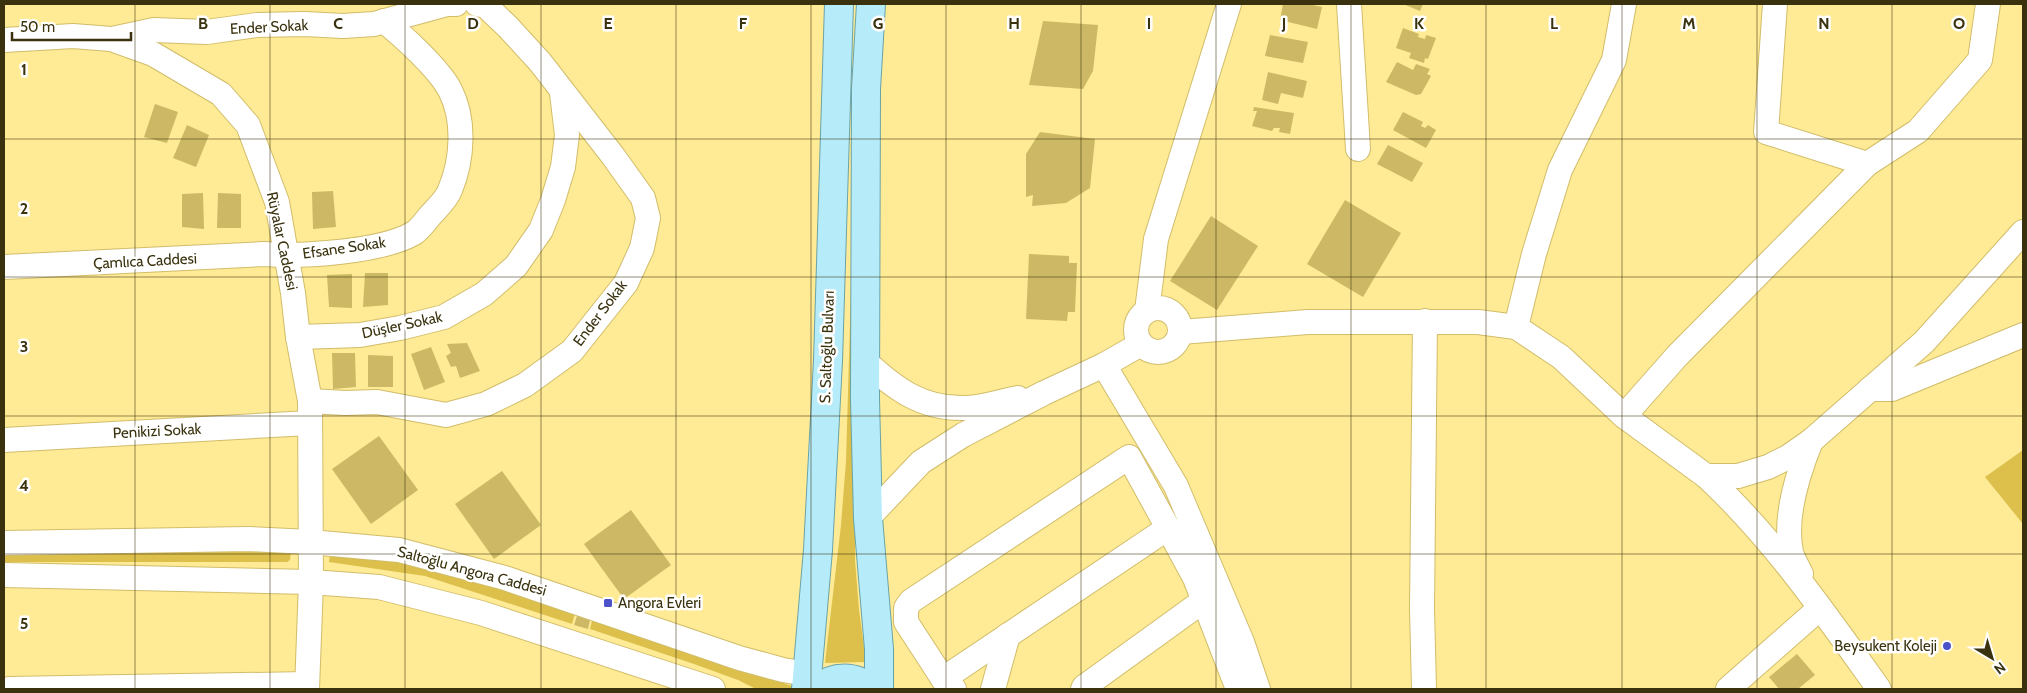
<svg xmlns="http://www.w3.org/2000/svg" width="2027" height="693" font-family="Cabin,sans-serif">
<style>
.green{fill:#dcc04b}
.building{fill:#cdb965}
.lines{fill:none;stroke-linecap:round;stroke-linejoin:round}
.minor-casing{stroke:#d1bd6a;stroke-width:26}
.major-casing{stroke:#6ba3a5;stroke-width:30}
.minor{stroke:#fff;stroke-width:24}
.major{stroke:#b6ecfa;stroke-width:28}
.grid{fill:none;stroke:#3a320e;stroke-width:1;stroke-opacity:0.55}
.poi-dot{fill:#4d52c8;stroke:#fff;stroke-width:2}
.labels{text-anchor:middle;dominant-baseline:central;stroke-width:5;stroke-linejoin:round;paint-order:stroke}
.street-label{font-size:15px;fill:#3a320e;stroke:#fff}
.poi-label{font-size:15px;fill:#3a320e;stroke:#fff;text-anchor:start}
.grid-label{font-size:16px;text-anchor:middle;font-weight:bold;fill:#3a320e;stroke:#fff;stroke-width:5;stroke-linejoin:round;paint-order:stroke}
</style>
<rect width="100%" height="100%" fill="#ffea96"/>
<g class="green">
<polygon points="852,254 856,453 855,560 859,610 866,662 825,663 841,525 846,461"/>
<polygon points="2023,450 2023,524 1985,477"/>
<polygon points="124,549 291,551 290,560 287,562 4,562 4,550"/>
<polygon points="330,553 379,554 576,610 572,624 425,576 329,562"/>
<polygon points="593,617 792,686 792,689 756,689 738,680 694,664 590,629"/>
</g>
<g class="building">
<polygon points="1283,4 1308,4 1322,7 1317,29 1280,20"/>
<polygon points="1403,4 1423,4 1420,11"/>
<polygon points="1043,21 1098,25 1093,71 1083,89 1029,85"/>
<polygon points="1403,28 1419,34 1418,37 1425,39 1426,35 1436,38 1428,59 1425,58 1424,63 1409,58 1411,53 1396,48"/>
<polygon points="1270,35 1308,42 1303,63 1265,56"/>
<polygon points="1397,62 1413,70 1416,64 1430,69 1427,74 1431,76 1421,94 1416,95 1386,82"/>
<polygon points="1268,72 1307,81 1303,98 1281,93 1278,104 1262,100"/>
<polygon points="155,104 178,112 167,143 144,137"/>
<polygon points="1254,107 1294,113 1290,134 1279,132 1280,128 1274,128 1272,131 1252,126 1257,111 1253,111"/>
<polygon points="1403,112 1423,122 1421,126 1425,128 1428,125 1436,130 1426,148 1393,130"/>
<polygon points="187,125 209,135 196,167 173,158"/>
<polygon points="1040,132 1095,139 1090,188 1066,203 1032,206 1033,195 1026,197 1026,154"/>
<polygon points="1388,145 1423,163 1412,182 1377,164"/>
<polygon points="333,191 336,227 313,229 312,192"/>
<polygon points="203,193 204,229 182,227 182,194"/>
<polygon points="218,193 241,194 241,228 217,228"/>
<polygon points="1345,200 1401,233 1363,297 1307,264"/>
<polygon points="1211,216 1258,246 1217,310 1170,281"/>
<polygon points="1029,254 1069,256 1069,263 1077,263 1075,312 1068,312 1067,321 1026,319"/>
<polygon points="365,273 388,273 388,305 363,307"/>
<polygon points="352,274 352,308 329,307 327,275"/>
<polygon points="467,343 480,371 460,378 456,366 451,367 446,356 451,353 447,344"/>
<polygon points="431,347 445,382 424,390 411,354"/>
<polygon points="332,353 355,353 356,387 333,389"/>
<polygon points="368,355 393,356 393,387 368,387"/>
<polygon points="379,436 418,490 371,524 332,469"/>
<polygon points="502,471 541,525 494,559 455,504"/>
<polygon points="631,510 671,565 624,599 584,544"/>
<polygon points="577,616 590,620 588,629 574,625"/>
<polygon points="1797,654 1815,675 1798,689 1779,689 1769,677"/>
</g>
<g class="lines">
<g class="minor-casing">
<g id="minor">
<polyline points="1349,4 1358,149"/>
<polyline points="1775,4 1766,132 1867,164"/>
<polyline points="112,39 154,30 207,32 257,25 305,24 343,26 374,24 447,4 456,4"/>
<polyline points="4,40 73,36 111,39 153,54 221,94 248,125 277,202 293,293 298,337 310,401 311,582 307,689"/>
<path d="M 4,267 L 264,254 C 301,257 382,252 414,233 C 419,230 425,222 429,217 C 436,209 447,199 450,190 C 463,159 465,119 450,90 C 439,69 403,36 384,21"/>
<circle cx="1158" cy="330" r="22"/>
<polyline points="1147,311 1156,239 1229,4"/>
<polyline points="1516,327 1534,254 1560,170 1614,60 1624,4"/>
<polyline points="1181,332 1308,322 1478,322 1516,327 1561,357 1624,416 1706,476 1738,476 1768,467 1788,457 1811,441 1924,342 2023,232"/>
<polyline points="298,337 360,335 400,328 444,317 484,294 516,266 541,230 553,200 563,167 567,135 562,93"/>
<path d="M 865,361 C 895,389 922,409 964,408 C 982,408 1001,401 1018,398"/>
<polyline points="1104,365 1176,486 1242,642 1258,689"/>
<polyline points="1870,389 1892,389 2023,335"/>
<polyline points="310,401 345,403 377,402 446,415 486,404 525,385 572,351 626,283 642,248 648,218 643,198 613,156 540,62 508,27 486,6 477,4"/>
<polyline points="1624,416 1677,356 1867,164 1918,131 1980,60 1988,4"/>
<polyline points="4,440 309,423"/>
<path d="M 1706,476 C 1773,538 1826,615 1879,689"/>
<polyline points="868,518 921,462 963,435 1044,393 1104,365 1141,344"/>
<polyline points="4,543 248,539 310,542 399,550 505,578 739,658 783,670 807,674"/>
<path d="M 1801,574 C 1798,567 1793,560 1791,552 C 1784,518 1798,473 1811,441"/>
<polyline points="4,575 311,582 379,587 481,613 713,689"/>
<polyline points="943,679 906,622 906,608 911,601 1129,457 1168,528"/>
<polyline points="9,689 307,684"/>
<polyline points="954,689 943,679 1168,528 1195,578 1238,689"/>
<polyline points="993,689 1008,635"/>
<polyline points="1083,689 1084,687 1203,601"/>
<polyline points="1424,689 1422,609 1425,321"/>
<polyline points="1728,689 1820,608"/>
</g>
</g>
<g class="major-casing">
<g id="major">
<polyline points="871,4 866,89 865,399 868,518 879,649 879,689"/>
<polyline points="806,689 818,550 828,361 839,4"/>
<path d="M 817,689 C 834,675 855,675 871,689"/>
</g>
</g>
<use href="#minor" class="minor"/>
<use href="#major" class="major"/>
</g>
<path class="grid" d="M 135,4 L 135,689M 270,4 L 270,689M 405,4 L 405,689M 541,4 L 541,689M 676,4 L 676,689M 811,4 L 811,689M 946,4 L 946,689M 1081,4 L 1081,689M 1216,4 L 1216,689M 1351,4 L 1351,689M 1486,4 L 1486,689M 1622,4 L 1622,689M 1757,4 L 1757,689M 1892,4 L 1892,689M 4,139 L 2023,139M 4,277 L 2023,277M 4,416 L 2023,416M 4,554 L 2023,554"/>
<g class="poi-dot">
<rect x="603" y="598" width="10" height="10" rx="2.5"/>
<circle cx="1947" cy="646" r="5"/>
</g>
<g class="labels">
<g class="street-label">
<text transform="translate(269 27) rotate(-3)">Ender Sokak</text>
<text transform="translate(282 241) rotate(78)">Rüyalar Caddesi</text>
<text transform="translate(344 248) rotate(-8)">Efsane Sokak</text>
<text transform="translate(145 261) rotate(-3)">Çamlıca Caddesi</text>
<text transform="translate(600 313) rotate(-53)">Ender Sokak</text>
<text transform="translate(402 325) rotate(-12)">Düşler Sokak</text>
<text transform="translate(827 347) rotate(-88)">S. Saltoğlu Bulvarı</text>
<text transform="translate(157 431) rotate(-3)">Penikizi Sokak</text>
<text transform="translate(472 571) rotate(15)">Saltoğlu Angora Caddesi</text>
</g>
<g class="poi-label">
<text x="618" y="603">Angora Evleri</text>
<text x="1937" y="646" text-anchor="end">Beysukent Koleji</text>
</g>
</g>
<g class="grid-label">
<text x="203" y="29">B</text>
<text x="338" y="29">C</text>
<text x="473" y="29">D</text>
<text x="608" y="29">E</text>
<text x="743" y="29">F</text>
<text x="878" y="29">G</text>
<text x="1014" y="29">H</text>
<text x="1149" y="29">I</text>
<text x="1284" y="29">J</text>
<text x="1419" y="29">K</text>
<text x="1554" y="29">L</text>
<text x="1689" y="29">M</text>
<text x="1824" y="29">N</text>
<text x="1959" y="29">O</text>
<text x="24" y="75">1</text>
<text x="24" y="214">2</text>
<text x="24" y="352">3</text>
<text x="24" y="491">4</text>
<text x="24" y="629">5</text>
</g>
<rect width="2027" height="693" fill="none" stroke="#3a320e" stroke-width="10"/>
<g transform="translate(1992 658) rotate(142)" stroke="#ffffff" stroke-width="4" paint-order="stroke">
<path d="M0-4L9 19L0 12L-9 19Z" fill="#3a320e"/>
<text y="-8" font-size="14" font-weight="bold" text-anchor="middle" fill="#3a320e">N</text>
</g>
<path d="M12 32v8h119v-8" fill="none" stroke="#3a320e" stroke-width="2.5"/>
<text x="20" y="32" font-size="15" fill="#3a320e" stroke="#ffffff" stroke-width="4" paint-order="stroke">50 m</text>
</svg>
